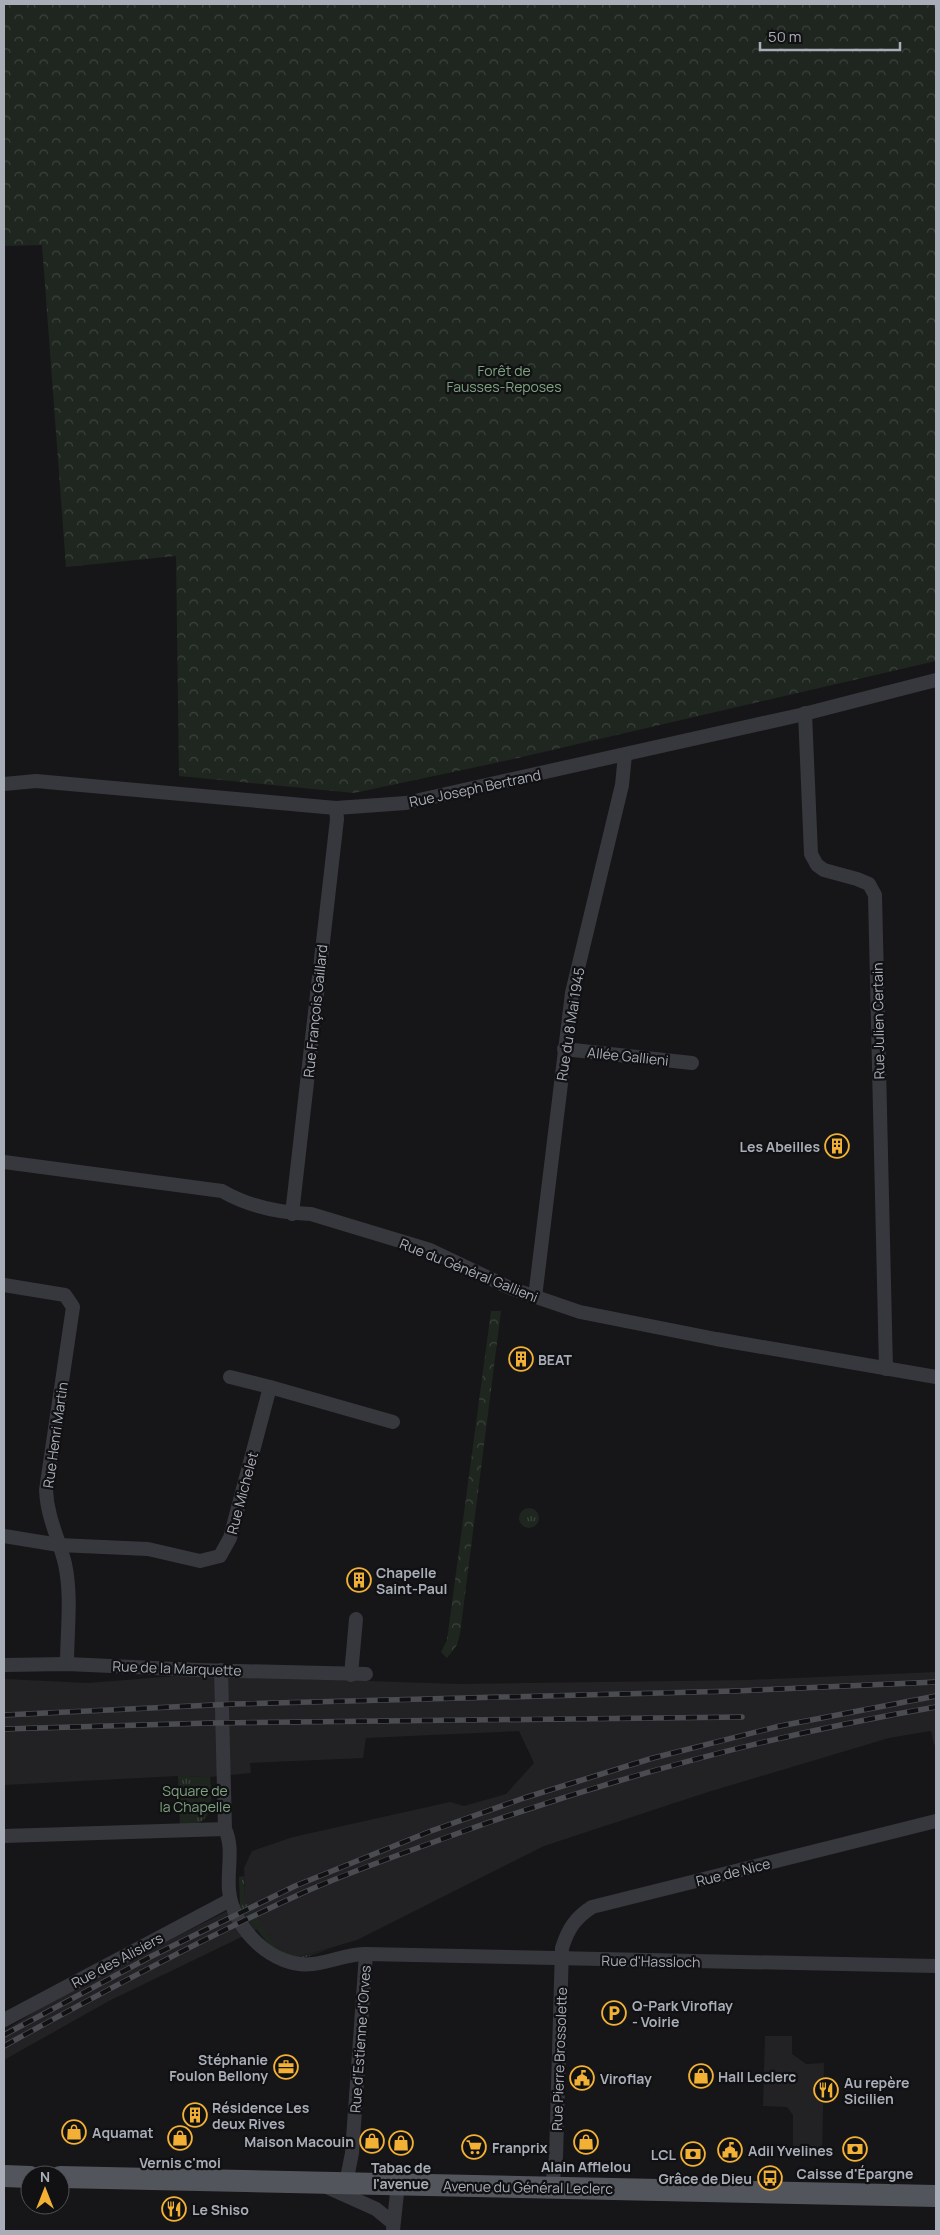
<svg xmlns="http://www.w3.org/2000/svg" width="940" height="2235" font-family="Manrope,sans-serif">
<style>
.built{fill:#222225}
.grass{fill:url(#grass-tufts)}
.forest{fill:url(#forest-crowns)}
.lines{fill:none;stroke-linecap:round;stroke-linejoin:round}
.minor{stroke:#37383d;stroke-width:14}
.primary{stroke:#53555c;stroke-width:22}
.rail-casing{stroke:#4a4c52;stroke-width:5.5}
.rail{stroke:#111113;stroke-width:4;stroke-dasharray:11;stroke-linecap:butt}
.labels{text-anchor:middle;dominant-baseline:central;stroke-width:4.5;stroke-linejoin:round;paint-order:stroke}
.park-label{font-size:14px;fill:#7fa381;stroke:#111113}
.street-label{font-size:14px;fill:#a8adb8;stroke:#111113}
.poi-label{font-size:14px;font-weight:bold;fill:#a8adb8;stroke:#111113;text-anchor:start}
</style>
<defs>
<pattern id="grass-tufts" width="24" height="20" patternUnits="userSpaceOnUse" patternTransform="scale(1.25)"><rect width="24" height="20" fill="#1e261f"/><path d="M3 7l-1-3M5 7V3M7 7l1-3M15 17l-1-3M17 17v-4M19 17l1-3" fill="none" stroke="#3c433d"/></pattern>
<pattern id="forest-crowns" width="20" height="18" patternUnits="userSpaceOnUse" patternTransform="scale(1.25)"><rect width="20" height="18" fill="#1e261f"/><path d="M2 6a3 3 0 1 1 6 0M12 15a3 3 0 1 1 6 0" fill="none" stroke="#3c433d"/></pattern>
</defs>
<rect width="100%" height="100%" fill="#161618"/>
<g class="built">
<polygon points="936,1672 936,1744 934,1745 931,1731 889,1738 708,1792 544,1846 357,1940 299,1957 277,1948 262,1927 109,2001 4,2060 4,2031 61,1995 245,1902 244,1868 252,1851 293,1837 450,1802 464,1806 506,1794 534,1763 519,1731 366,1738 363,1758 250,1763 251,1773 210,1777 178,1776 4,1785 4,1679 88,1683 188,1675 460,1684 748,1680"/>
<polygon points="765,2036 792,2036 792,2054 806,2064 824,2063 822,2158 793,2158 793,2115 787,2107 763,2106"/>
</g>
<g class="grass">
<circle cx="529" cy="1518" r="10"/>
<path d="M 178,1776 L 210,1777 C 211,1793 216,1817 196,1824 C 192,1825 184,1824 180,1825 Z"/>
<polygon points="244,1876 245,1902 277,1948 300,1957 332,1948 300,1959 275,1952 238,1906 240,1904 239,1877"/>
</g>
<g class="forest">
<polygon points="4,4 936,4 936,661 500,762 354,793 179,776 176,556 66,567 42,245 4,246"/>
<polygon points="491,1311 501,1311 460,1634 457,1645 447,1658 441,1652 447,1640"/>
</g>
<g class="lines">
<g class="minor">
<polyline points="805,713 811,854 817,865 824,870 857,879 869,884 875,895 886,1369"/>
<polyline points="4,784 36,781 336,808 406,803 800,715 936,680"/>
<polyline points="564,1049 692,1063"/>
<path d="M 4,1162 L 222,1191 C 248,1206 281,1213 311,1214 L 430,1250 L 510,1288 L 580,1312 L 716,1339 L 936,1377"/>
<polyline points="292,1214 337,819 336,808"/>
<path d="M 4,1285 L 65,1295 L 73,1307 L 46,1490 C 47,1517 59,1539 65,1564 C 72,1596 67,1632 67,1664"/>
<polyline points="535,1297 572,993 622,785 625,755"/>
<polyline points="230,1377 270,1387"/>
<polyline points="4,1536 59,1545 148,1549 200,1561 220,1556 230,1538 270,1387 393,1422"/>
<polyline points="4,1665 67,1664 198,1670 366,1674"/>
<path d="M 221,1670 L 225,1829 C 234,1848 227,1869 229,1890 C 232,1928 273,1969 313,1964 C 331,1962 347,1954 366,1954 L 936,1966"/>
<polyline points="351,1675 356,1619"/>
<polyline points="4,1836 225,1829"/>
<polyline points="4,2020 230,1900"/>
<polyline points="346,2183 352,2153 366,1954"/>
<polyline points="327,2187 376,2209 393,2223"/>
<path d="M 552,2187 L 556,2157 L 562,1948 C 568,1929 575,1918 592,1907 L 936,1821"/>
<polyline points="393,2230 398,2184"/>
</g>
<g class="primary">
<polyline points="4,2176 30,2177"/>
<polyline points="60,2177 936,2196"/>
</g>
<g class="rail-casing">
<g id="rail">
<polyline points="4,1715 234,1704 735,1691 936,1682"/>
<polyline points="4,1729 210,1723 742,1717"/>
<polyline points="4,2035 150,1957 295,1886 431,1831 524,1798 653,1758 780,1726 936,1696"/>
<path d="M 4,2046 C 101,1993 198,1941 298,1895 C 353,1870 410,1851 467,1830 C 620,1776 776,1734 936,1707"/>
</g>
</g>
<use href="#rail" class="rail"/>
</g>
<defs>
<g id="building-ring" transform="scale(1.25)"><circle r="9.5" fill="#111113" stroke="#f2b134" stroke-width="1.5"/><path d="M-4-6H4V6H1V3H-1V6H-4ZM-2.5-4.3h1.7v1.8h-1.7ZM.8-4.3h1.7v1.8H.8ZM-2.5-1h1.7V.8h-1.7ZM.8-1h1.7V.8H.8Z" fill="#f2b134"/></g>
<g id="parking-ring" transform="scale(1.25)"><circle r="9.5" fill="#111113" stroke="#f2b134" stroke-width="1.5"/><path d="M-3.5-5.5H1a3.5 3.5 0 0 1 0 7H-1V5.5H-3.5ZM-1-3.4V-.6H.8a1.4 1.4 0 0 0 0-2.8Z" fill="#f2b134"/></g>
<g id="office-ring" transform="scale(1.25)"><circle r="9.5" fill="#111113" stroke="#f2b134" stroke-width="1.5"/><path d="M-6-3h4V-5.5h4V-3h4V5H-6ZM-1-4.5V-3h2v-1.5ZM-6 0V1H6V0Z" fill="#f2b134"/></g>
<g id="shop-ring" transform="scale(1.25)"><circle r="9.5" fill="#111113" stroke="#f2b134" stroke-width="1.5"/><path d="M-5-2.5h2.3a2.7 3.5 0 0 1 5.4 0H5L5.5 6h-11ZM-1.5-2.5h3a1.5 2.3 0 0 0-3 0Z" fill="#f2b134"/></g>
<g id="civic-ring" transform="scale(1.25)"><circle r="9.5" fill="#111113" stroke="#f2b134" stroke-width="1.5"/><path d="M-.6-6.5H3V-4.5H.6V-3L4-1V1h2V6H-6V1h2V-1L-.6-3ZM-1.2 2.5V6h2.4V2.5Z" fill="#f2b134"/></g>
<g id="restaurant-ring" transform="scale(1.25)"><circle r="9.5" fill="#111113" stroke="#f2b134" stroke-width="1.5"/><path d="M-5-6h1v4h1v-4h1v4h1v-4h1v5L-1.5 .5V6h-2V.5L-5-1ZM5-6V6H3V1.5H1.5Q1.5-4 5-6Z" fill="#f2b134"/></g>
<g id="supermarket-ring" transform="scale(1.25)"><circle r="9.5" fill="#111113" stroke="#f2b134" stroke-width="1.5"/><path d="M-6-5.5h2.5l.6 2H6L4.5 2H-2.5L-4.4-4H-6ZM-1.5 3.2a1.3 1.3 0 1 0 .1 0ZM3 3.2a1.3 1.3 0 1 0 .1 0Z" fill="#f2b134"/></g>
<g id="bank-ring" transform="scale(1.25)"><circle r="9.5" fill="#111113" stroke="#f2b134" stroke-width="1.5"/><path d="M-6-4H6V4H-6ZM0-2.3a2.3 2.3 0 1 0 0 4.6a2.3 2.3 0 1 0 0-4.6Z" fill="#f2b134"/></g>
<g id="bus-ring" transform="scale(1.25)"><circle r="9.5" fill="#111113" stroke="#f2b134" stroke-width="1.5"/><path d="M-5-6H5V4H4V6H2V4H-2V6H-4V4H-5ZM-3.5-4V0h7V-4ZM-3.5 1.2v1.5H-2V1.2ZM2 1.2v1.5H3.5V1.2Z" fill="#f2b134"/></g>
</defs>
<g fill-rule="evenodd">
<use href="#building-ring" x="837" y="1146"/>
<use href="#building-ring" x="521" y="1359"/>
<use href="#building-ring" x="359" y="1580"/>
<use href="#parking-ring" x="614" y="2013"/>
<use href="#office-ring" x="286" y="2067"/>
<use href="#shop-ring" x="701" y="2076"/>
<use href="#civic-ring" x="582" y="2078"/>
<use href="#restaurant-ring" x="826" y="2090"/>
<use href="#building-ring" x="195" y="2115"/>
<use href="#shop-ring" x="74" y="2132"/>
<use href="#shop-ring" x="180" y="2138"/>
<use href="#shop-ring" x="372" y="2141"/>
<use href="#shop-ring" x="586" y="2142"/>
<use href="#shop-ring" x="401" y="2143"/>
<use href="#supermarket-ring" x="474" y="2147"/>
<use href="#bank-ring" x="855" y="2149"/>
<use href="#civic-ring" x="730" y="2150"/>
<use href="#bank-ring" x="693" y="2154"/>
<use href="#bus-ring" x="770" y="2178"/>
<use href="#restaurant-ring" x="174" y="2209"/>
</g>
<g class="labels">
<g class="park-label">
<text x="504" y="370">Forêt de<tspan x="504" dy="16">Fausses-Reposes</tspan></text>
<text x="195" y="1790">Square de<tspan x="195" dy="16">la Chapelle</tspan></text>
</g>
<g class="street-label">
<text transform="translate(475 788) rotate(-12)">Rue Joseph Bertrand</text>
<text transform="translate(315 1011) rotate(-84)">Rue François Gaillard</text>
<text transform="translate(878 1021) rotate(-91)">Rue Julien Certain</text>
<text transform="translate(570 1024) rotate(-81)">Rue du 8 Mai 1945</text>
<text transform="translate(628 1056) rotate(6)">Allée Gallieni</text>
<text transform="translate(469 1270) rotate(22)">Rue du Général Gallieni</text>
<text transform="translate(55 1435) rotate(-82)">Rue Henri Martin</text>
<text transform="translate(242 1493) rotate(-75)">Rue Michelet</text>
<text transform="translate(177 1668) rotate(2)">Rue de la Marquette</text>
<text transform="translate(733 1872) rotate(-14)">Rue de Nice</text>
<text transform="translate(117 1960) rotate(-28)">Rue des Alisiers</text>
<text transform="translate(651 1961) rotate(1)">Rue d'Hassloch</text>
<text transform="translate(360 2039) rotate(-86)">Rue d'Estienne d'Orves</text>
<text transform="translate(559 2059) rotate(-88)">Rue Pierre Brossolette</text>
<text transform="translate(528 2187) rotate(1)">Avenue du Général Leclerc</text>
</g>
<g class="poi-label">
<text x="820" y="1146" text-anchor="end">Les Abeilles</text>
<text x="538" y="1359">BEAT</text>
<text x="376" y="1572">Chapelle<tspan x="376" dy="16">Saint-Paul</tspan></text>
<text x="632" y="2005">Q-Park Viroflay<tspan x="632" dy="16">- Voirie</tspan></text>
<text x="268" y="2059" text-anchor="end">Stéphanie<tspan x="268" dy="16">Foulon Bellony</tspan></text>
<text x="718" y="2076">Hall Leclerc</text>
<text x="600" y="2078">Viroflay</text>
<text x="844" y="2082">Au repère<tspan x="844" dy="16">Sicilien</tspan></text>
<text x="212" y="2107">Résidence Les<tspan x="212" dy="16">deux Rives</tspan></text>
<text x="92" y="2132">Aquamat</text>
<text x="354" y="2141" text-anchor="end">Maison Macouin</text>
<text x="492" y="2147">Franprix</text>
<text x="748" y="2150">Adil Yvelines</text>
<text x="676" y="2154" text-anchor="end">LCL</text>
<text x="180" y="2162" text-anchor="middle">Vernis c'moi</text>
<text x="586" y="2166" text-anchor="middle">Alain Afflelou</text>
<text x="401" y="2167" text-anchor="middle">Tabac de<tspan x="401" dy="16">l'avenue</tspan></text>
<text x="855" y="2173" text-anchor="middle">Caisse d'Épargne</text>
<text x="752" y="2178" text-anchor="end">Grâce de Dieu</text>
<text x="192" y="2209">Le Shiso</text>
</g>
</g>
<rect width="940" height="2235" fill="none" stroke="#a8adb8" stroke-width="10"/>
<g transform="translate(45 2190)"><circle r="24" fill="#111113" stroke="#4d4f55"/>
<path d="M0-4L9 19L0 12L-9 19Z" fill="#f2b134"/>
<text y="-8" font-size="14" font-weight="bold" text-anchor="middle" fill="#a8adb8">N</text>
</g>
<path d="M760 42v8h140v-8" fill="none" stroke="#a8adb8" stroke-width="2.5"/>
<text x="768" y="42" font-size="15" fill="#a8adb8" stroke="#111113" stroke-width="4" paint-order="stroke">50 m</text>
</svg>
